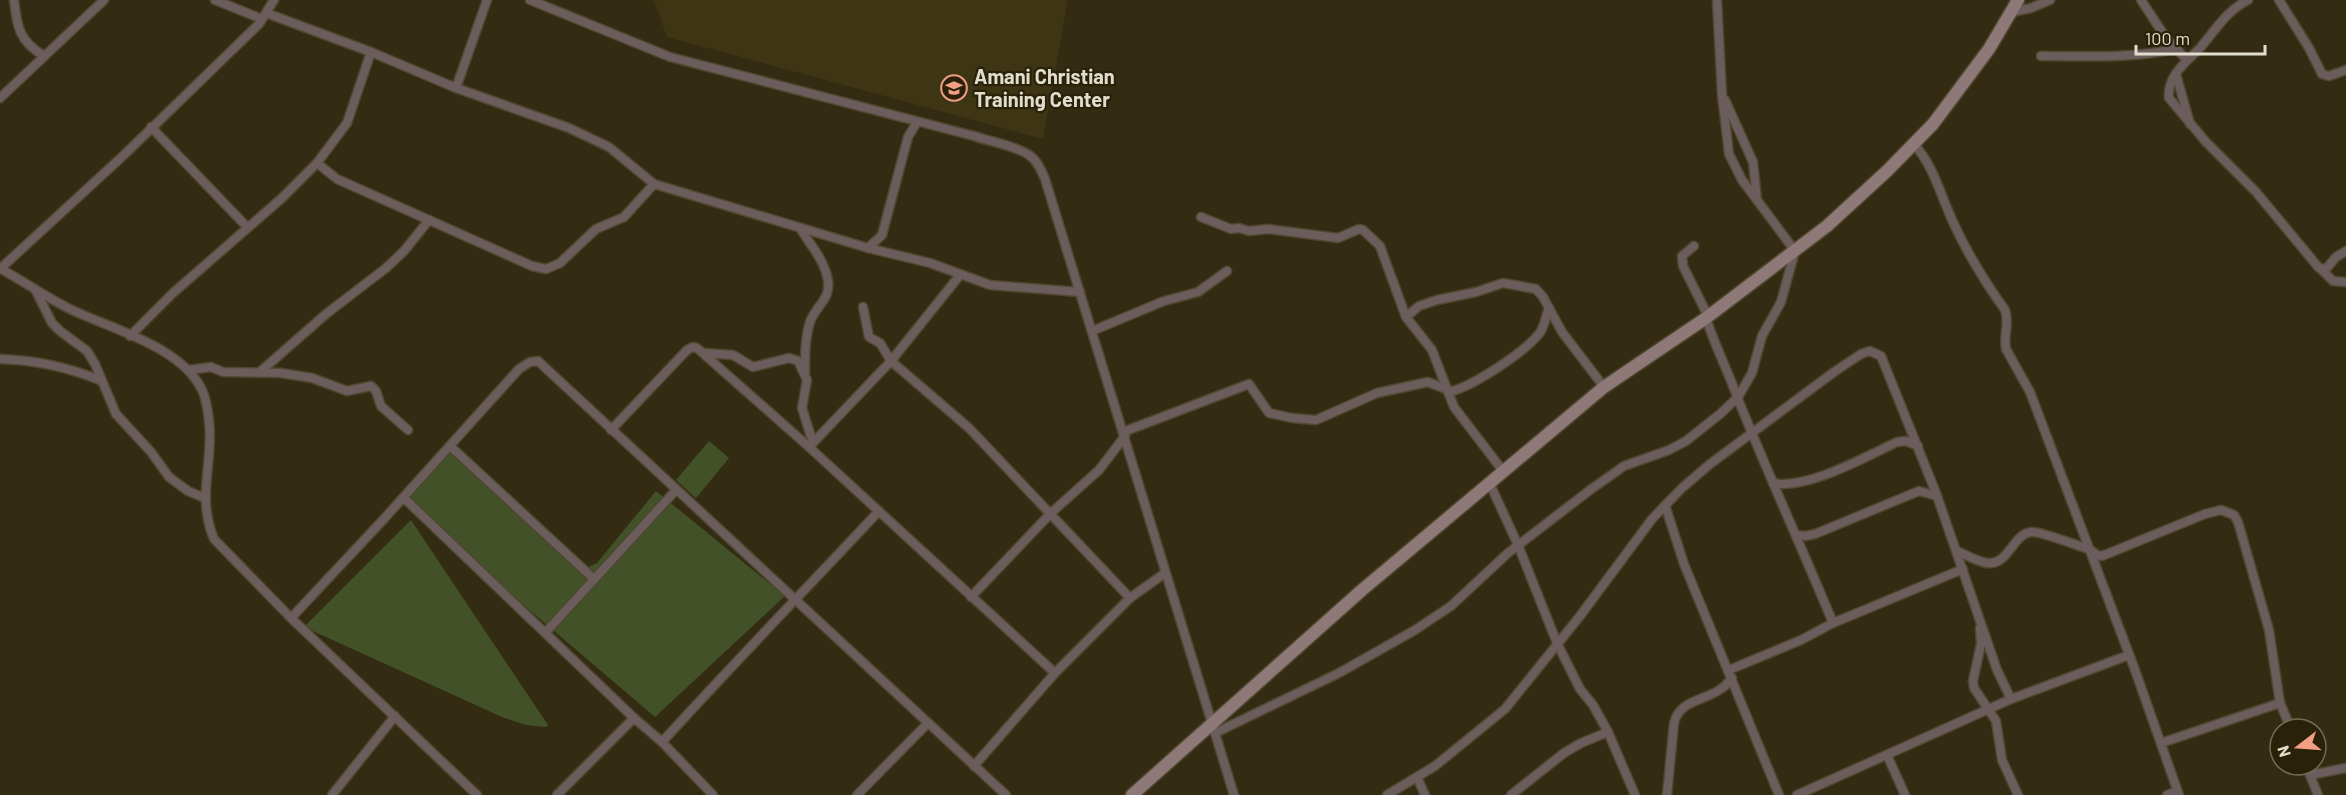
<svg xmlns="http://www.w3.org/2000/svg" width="2346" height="795" font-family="Barlow,sans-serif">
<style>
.built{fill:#3e3514}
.green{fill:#425128}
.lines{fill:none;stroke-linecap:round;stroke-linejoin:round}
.street-casing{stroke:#4f4830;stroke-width:11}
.secondary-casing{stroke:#4f4830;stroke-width:15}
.street{stroke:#6c5d5d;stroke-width:8}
.secondary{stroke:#8f7978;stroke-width:12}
.labels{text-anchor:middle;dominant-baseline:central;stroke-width:4.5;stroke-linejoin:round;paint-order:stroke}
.poi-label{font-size:20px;font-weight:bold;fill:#e1ddce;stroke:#292208;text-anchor:start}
</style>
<rect width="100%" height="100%" fill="#332c12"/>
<polygon class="built" points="654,0 1068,0 1043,139 667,37"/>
<g class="green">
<polygon points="709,441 729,458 696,498 676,480"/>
<polygon points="446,447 580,571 597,563 656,491 785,596 655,717 398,498"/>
<polygon points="411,520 548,725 546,727 526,725 502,717 304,627"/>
</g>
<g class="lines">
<g class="street-casing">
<g id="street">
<path d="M 14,0 C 17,27 19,41 44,56"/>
<polyline points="215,0 262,19"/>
<path d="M 530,0 L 670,57 L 974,136 C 991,142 1014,145 1029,155 C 1037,160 1041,170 1045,179 L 1234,795"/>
<polyline points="2141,0 2166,38 2186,59"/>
<path d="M 2248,0 C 2226,11 2215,31 2199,49 C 2185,63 2167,76 2169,98 L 2206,142 L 2256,192 L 2319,268 L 2326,269 L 2336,257 L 2346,251"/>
<polyline points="2279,0 2309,48 2322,74 2329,76 2346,70"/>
<polyline points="2011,12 2031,8 2050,0"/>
<polyline points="266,13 371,52 456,88 569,128 609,147 654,184 868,248 930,263 990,285 1080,292"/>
<polyline points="371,52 347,123 317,163 337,179 532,266 546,269 560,263 596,229 624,217 654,184"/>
<path d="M 2041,56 C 2086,56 2130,59 2175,49"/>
<polyline points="2176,74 2190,124"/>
<polyline points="456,88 487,0"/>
<polyline points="0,98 104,0"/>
<polyline points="1725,100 1753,162 1757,200"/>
<polyline points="151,127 247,227"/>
<path d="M 1913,143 C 1934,166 1940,194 1953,222 C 1967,253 1985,282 2005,310 C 2010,324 2003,335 2006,349 L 2030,392 L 2135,670 L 2179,795"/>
<polyline points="1201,217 1231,229 1239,228 1249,231 1268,229 1338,238 1359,229 1363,230 1380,246 1406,317 1432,350 1454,407 1503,471"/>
<path d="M 800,228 C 810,245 825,260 828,281 C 831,299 815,307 810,322 C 805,338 805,356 805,373"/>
<polyline points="1694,246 1682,256 1683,266 1708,316"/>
<polyline points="868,248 882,235 908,137 917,122"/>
<polyline points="0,269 125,154 259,24 274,0"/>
<path d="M 1,269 C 25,282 47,298 72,310 C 112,329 182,347 202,390 C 206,398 208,412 209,421 C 214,462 196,496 214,539 L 291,618 L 477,795"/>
<polyline points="2322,270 2333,281 2346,282"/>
<polyline points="36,291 52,323 60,331 87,351 95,364 116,414 151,452 169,477 188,491 205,498"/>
<polyline points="863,307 869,337 880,343 891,361 969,428 1130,598"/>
<polyline points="1406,317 1419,306 1437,300 1476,292 1503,283 1536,289 1543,297 1562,332 1604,387"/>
<path d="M 1706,318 C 1715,346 1728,371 1738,399 C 1768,474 1802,548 1833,623"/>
<polyline points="1092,331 1164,301 1198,292 1227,271"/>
<polyline points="130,336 173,293 282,198 317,163"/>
<polyline points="704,353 733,355 753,367 789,358 798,361 807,380 802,408 813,443"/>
<path d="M 0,359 C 37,360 68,367 102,381"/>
<polyline points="188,370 211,367 223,372 281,373 312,378 347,391 371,386 376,391 381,406 408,430"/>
<polyline points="261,371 326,314 386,268 404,251 429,220"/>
<path d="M 1448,392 C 1471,388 1523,353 1539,334 C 1545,327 1545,317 1549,308"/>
<polyline points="611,430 687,350 693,347 697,348 809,447 1055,673"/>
<polyline points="1123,432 1249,384 1269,413 1292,418 1316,420 1377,393 1428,382 1446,389"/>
<polyline points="450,446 594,579"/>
<polyline points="809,447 891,361 960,275"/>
<polyline points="1489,482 1518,545 1557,643 1580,689 1593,705 1608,732 1635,795"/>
<path d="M 1773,483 C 1807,490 1865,457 1897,442 L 1906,441 L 1918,446"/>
<polyline points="404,498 634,718 662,742 713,795"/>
<polyline points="1665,505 1684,564 1779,795"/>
<polyline points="1796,535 1805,536 1815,534 1919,491 1937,496"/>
<path d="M 1957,551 C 1966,555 1978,562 1987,563 C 2008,566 2013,534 2031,532 C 2041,531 2078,546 2089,549 L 2097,555 L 2102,556 L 2205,514 L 2221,510 L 2234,515 L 2238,522 L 2269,630 L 2280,703 L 2291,729"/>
<polyline points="971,597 1051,513 1099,470 1125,436"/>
<polyline points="291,618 382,521 519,369 530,362 538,361 1006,795"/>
<polyline points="1980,628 1981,644 1973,681 1974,688 1996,721 2002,760 2018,795"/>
<polyline points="545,633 676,490"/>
<polyline points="1729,670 1801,640 1833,623 1963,569"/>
<polyline points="1215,733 1339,673 1415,630 1451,606 1508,553 1590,490 1624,466 1669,450 1686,441 1720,414 1738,397 1752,373 1762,336 1781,302 1795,251 1742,180 1729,154 1722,95 1717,0"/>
<path d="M 662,742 C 733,664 807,588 879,511"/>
<polyline points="2161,743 2280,703"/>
<polyline points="1887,755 1905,795"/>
<polyline points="2306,765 2318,795"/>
<polyline points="974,766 1055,673 1130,598 1165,573"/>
<polyline points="2310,775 2346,768"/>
<polyline points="1417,777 1425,795"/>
<polyline points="332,795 395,716"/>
<polyline points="557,795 634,718"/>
<polyline points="857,795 928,723"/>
<polyline points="1387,795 1435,766 1505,709 1580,616 1652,519 1682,488 1710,464 1834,372 1861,354 1870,351 1881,356 1936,493 1997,670 2011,699"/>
<polyline points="1511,795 1564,753 1581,743 1608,732"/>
<path d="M 1667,795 L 1674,723 C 1680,699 1706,701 1722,688 C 1726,686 1729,681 1732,678"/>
<polyline points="1797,795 2011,699 2129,655"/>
<polyline points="2167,795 2177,791"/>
</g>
</g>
<g class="secondary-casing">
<polyline id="secondary" points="1132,795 1362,590 1604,387 1706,318 1827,226 1887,171 1933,124 1989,49 2018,0"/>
</g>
<use href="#street" class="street"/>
<use href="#secondary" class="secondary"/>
</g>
<defs>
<g id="university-ring" transform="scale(1.35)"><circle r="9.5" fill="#292208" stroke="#f49e86" stroke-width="1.5"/><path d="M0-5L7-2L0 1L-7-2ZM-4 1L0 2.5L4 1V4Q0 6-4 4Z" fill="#f49e86"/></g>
</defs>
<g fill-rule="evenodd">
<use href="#university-ring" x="954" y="88"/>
</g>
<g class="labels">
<g class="poi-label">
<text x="974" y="76">Amani Christian<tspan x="974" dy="23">Training Center</tspan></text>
</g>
</g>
<g transform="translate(2298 747) rotate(253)"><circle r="28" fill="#292208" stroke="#736d57" stroke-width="1.5"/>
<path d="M0-4.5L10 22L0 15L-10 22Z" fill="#f49e86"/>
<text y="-9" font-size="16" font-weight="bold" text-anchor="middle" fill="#e1ddce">N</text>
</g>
<path d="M2136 45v9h129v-9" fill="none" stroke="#e1ddce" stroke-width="3"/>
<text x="2145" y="45" font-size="18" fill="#e1ddce" stroke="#292208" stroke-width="4.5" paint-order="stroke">100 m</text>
</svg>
